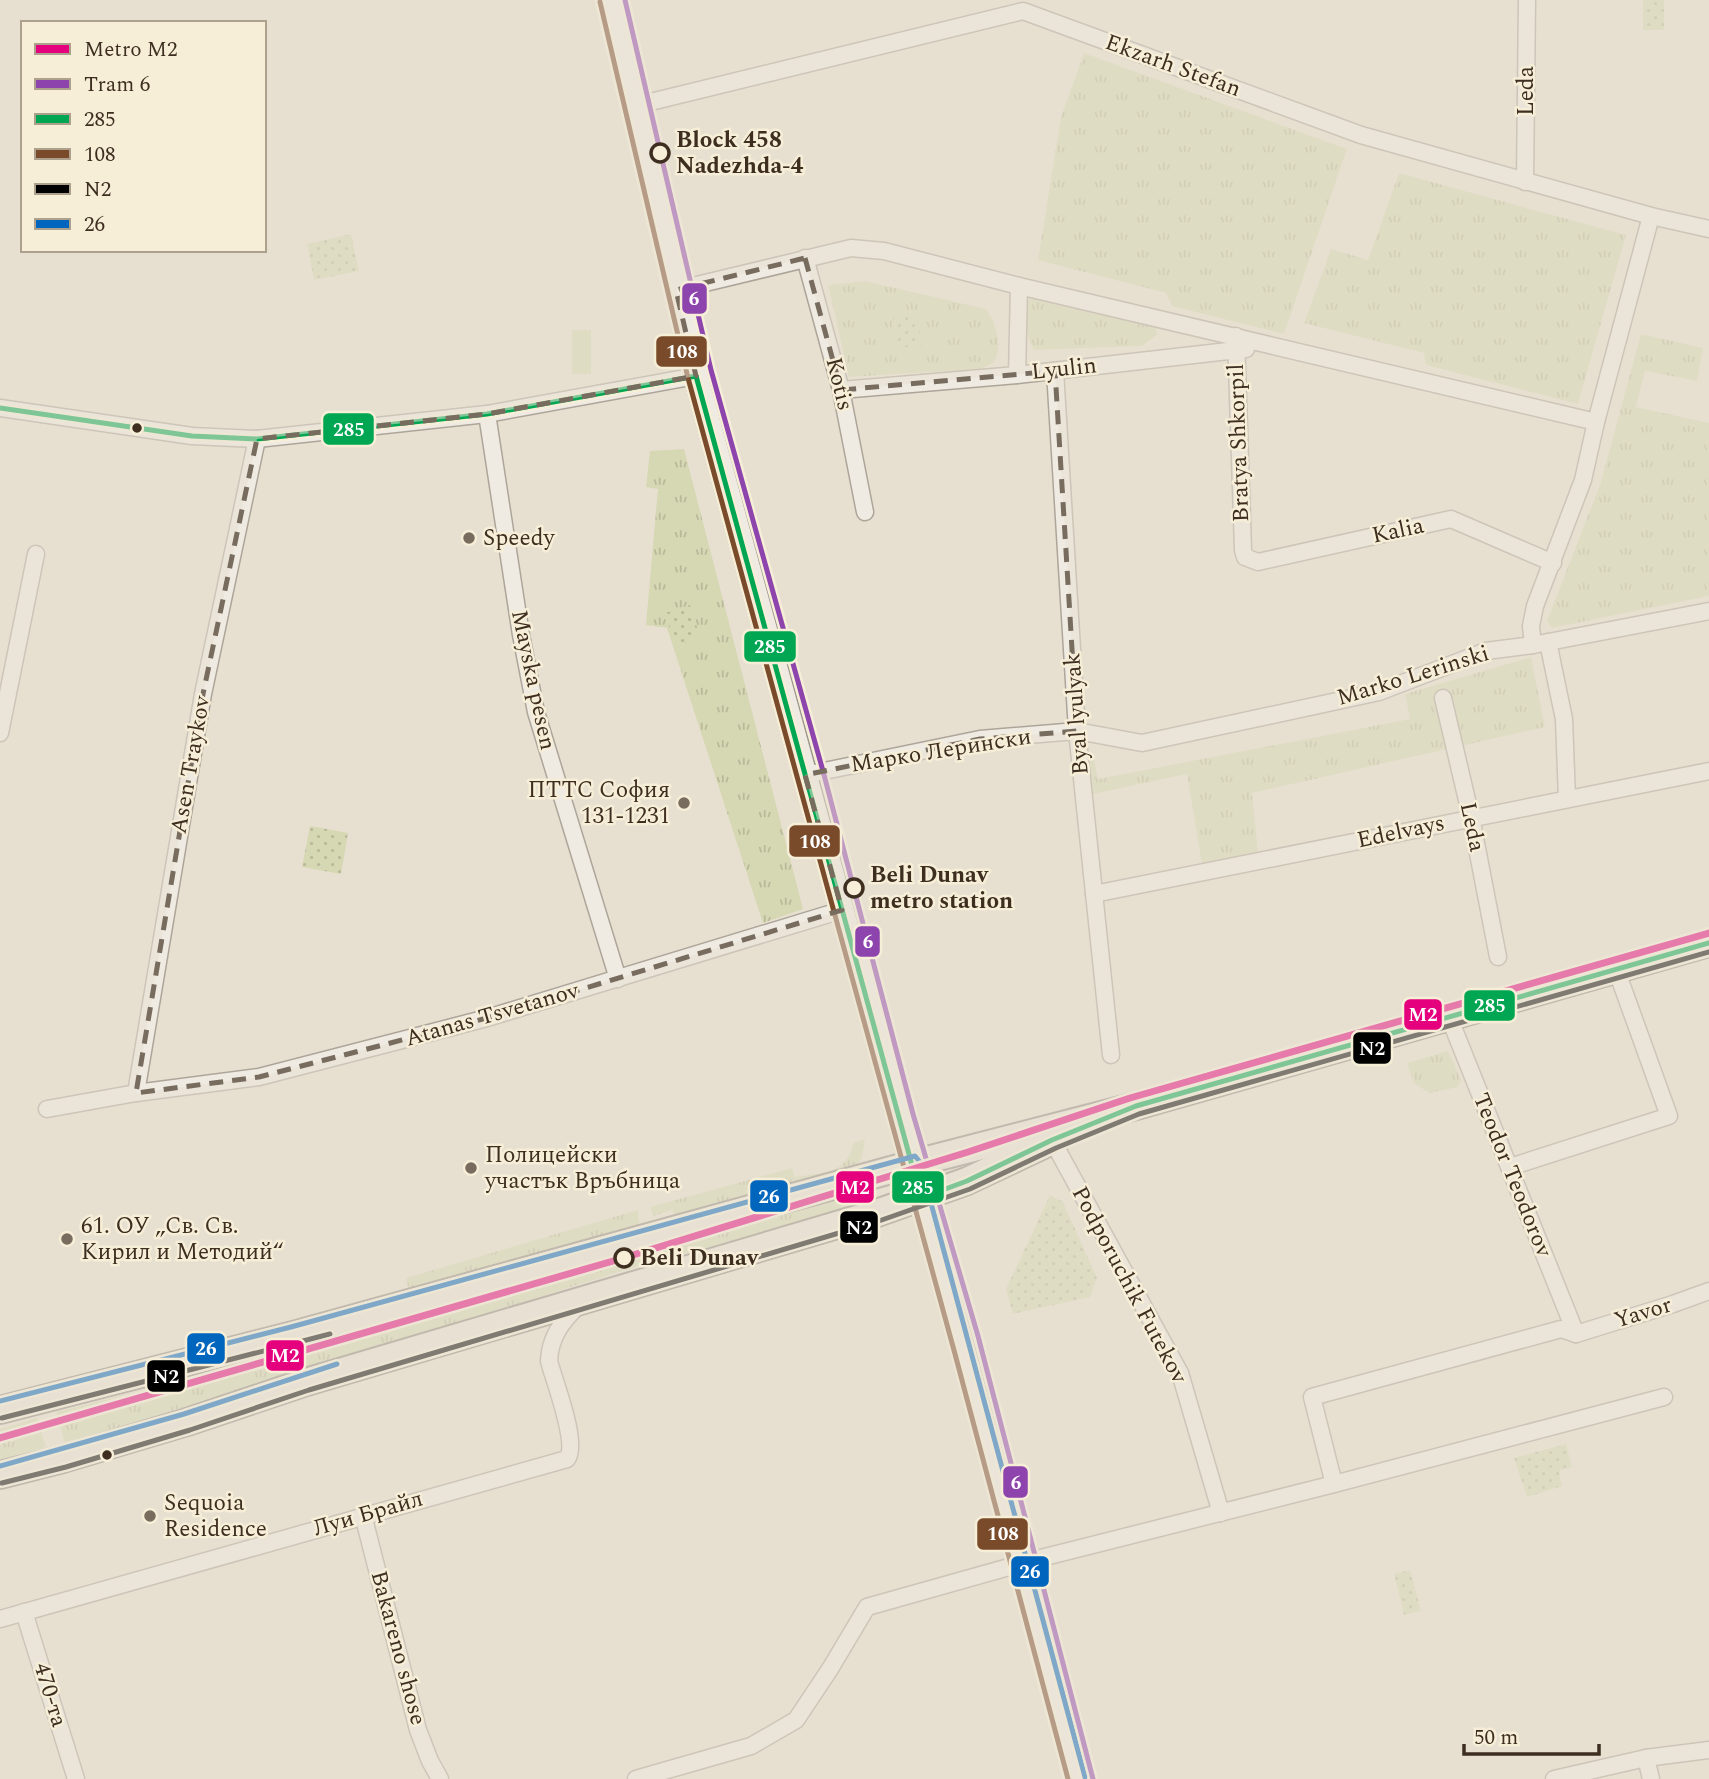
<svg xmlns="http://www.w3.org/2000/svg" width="1709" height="1779" font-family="Spectral,serif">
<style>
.grass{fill:url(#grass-tufts)}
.park{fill:url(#park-dots)}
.pitch{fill:#d6d7b3}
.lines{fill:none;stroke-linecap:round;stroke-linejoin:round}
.street-casing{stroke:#ada599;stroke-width:19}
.secondary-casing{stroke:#9c958a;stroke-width:26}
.primary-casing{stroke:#928b80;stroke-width:30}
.street{stroke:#efebe3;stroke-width:16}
.secondary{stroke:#efebe3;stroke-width:23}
.primary{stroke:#e6e1d4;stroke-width:26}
.bus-1-casing{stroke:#f7eed8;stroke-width:10}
.bus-2-casing{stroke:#f7eed8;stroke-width:10}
.bus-3-casing{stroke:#f7eed8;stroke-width:10}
.bus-4-casing{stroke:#f7eed8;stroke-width:10}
.bus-1{stroke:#00a651;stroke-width:5}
.bus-2{stroke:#7a4b2a;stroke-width:5}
.bus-3{stroke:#000;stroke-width:5}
.bus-4{stroke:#0065bd;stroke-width:5}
.tram-1-casing{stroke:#f7eed8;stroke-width:10}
.tram-1{stroke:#8e44ad;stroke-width:5}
.metro-1-casing{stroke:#f7eed8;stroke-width:12}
.metro-1{stroke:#e5007d;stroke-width:7}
.marked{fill:none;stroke:#786c5e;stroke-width:5;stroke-dasharray:14 9;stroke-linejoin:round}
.stop-dot{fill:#f7eed8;stroke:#3d2e20;stroke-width:3.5}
.bus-dot{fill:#3d2e20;stroke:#f7eed8;stroke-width:2.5}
.poi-dot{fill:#786c5e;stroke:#f7eed8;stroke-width:2.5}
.labels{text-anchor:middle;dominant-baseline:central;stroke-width:5;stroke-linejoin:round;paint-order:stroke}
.street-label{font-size:23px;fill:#3d2e20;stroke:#f7eed8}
.stop-label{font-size:23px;font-weight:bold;fill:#3d2e20;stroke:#f7eed8;text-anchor:start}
.poi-label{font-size:23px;fill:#3d2e20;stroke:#f7eed8;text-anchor:start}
.line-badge{stroke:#f7eed8;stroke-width:2.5}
.badge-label{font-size:19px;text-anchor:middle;font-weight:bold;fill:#fff}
</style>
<defs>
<pattern id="grass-tufts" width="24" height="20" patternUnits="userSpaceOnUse" patternTransform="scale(1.75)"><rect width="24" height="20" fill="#d6d7b3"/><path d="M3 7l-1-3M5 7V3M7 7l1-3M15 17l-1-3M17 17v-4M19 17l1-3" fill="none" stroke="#b9b99a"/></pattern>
<pattern id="park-dots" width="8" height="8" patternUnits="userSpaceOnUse" patternTransform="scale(1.75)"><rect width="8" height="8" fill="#d6d7b3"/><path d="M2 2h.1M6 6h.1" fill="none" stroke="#b9b99a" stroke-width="1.8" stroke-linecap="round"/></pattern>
</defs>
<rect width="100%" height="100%" fill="#e7e0d1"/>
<g class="grass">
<polygon points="1084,53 1347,149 1284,334 1172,306 1166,293 1038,260 1061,117"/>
<polygon points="1399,173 1626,235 1578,404 1426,365 1424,353 1304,323 1331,249 1368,260"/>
<path d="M 865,281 L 986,309 C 995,319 1003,348 995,360 C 992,365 986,366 980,369 L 849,377 L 828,285 Z"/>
<path d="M 1029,298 L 1156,328 L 1157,335 L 1142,346 L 1034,350 C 1024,333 1025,317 1029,298 Z"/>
<polygon points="1641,334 1703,348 1697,381 1645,371 1636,407 1709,423 1709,596 1552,628 1547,621 1600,485"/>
<polygon points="684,449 803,909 763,923 667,628 646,625 658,489 646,487 650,451"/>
<polygon points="1531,657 1545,727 1252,793 1258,852 1202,864 1187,774 1089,795 1084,757 1093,754 1098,779 1410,719 1405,694"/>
<polygon points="1448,1051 1461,1080 1458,1087 1429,1093 1414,1083 1407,1063"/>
<path d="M 865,1139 L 862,1158 L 856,1166 L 675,1221 L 673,1210 L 653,1216 L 650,1207 L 792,1168 L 795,1177 C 822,1172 847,1175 853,1143 Z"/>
<polygon points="866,1191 874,1195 875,1199 867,1205 648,1263 65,1444 56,1412 462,1310"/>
<polygon points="638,1210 640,1232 409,1291 406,1278"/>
<polygon points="37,1418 46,1447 0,1460 0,1429"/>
</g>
<g class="park">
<rect x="1643" y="0" width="21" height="30"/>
<polygon points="351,234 359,271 314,280 307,244"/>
<polygon points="919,316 921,346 895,348 893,318"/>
<polygon points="690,605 700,637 675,645 665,613"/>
<polygon points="310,826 348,833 341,874 302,867"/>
<polygon points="1050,1195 1063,1202 1097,1278 1090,1297 1013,1314 1006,1289"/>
<polygon points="1566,1444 1572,1467 1559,1471 1562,1486 1527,1497 1514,1458"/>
<polygon points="1410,1570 1421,1611 1404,1615 1394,1574"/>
</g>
<rect class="pitch" x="572" y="330" width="19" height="44"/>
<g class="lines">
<g class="street-casing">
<g id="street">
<polyline points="634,106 1023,11 1361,135 1651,216 1709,229"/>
<polyline points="1525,182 1527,0"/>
<polyline points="805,258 841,390 865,512"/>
<polyline points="676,290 851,248 884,251 1019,286 1596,422 1583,480 1535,606 1531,626 1533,645"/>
<polyline points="1236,336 1243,550 1245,557 1258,562 1451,519 1553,563"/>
<polyline points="1055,371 1077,731 1111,1055"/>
<polyline points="1017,375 1019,286"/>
<polyline points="841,390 1017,375 1246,349"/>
<polyline points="0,408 192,436 257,439 487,414 696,376"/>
<polyline points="487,414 521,635 536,712 618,979"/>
<polyline points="1596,422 1651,216"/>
<polyline points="1548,642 1564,719 1567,799"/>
<polyline points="1443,698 1471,817 1498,957"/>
<polyline points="0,733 36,554"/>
<polyline points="805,775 980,739 1077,731 1142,743 1379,692 1486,651 1533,645 1709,611"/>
<polyline points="1094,894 1709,771"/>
<polyline points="1449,1017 1576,1334"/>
<polyline points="136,1093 203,694 257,439"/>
<polyline points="47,1109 136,1093 259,1077 487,1018 842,910"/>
<polyline points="1052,1140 1180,1373 1221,1513"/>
<polyline points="1510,1167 1669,1116 1616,969"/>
<polyline points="1576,1334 1673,1304 1709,1291"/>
<polyline points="1334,1484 1312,1397 1561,1329 1576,1334"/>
<polyline points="363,1515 418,1730 430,1761 440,1779"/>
<polyline points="24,1612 76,1779"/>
<path d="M 0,1619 L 567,1459 C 579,1443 554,1381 549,1361 C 550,1337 562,1321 579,1305"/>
<polyline points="1646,1758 1651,1779"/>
<polyline points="636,1779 751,1746 796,1720 830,1669 867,1607 1041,1558 1334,1484 1664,1397"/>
<polyline points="1554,1779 1646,1758 1709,1750"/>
</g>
</g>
<g class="secondary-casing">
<polyline id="secondary" points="609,0 696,376 963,1352 1077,1779"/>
</g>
<g class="primary-casing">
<g id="primary">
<polyline points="0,1410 293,1335 927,1160 1136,1106 1709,943"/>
<polyline points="0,1475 63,1459 187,1422 306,1382 874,1214 967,1181 1058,1138"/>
</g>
</g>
<use href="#street" class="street"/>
<use href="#secondary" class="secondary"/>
<use href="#primary" class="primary"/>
<g class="bus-1-casing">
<g id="bus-1">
<polyline points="696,376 921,1198 967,1181 1052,1140 1136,1106 1709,943"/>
<polyline points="0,408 192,436 257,439 487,414 696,376"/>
</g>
</g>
<g class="bus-2-casing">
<polyline id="bus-2" points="600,2 688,378 955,1354 1068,1779"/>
</g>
<g class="bus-3-casing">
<g id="bus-3">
<polyline points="2,1418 330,1334"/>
<polyline points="2,1483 66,1467 190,1430 309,1390 876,1222 970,1189 1056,1148 1139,1114 1709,952"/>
</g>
</g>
<g class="bus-4-casing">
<g id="bus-4">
<polyline points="0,1401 291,1327 915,1156 920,1162 1085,1777"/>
<polyline points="0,1466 184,1414 337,1364"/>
</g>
</g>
<use href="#bus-1" class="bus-1"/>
<use href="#bus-2" class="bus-2"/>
<use href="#bus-3" class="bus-3"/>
<use href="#bus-4" class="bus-4"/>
<g class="tram-1-casing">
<polyline id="tram-1" points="625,0 711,370 823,771 913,1114 978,1336 1093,1779"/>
</g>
<use href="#tram-1" class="tram-1"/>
<g class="metro-1-casing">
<polyline id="metro-1" points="0,1438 620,1259 968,1152 1130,1098 1709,933"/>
</g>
<use href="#metro-1" class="metro-1"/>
</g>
<path d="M0 0H1709V1779H0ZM 805,258 L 841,390 L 1055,371 L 1077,731 L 980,739 L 805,775 L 842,910 L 487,1018 L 259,1077 L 136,1093 L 203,694 L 257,439 L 487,414 L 696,376 L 676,290 Z" fill="#e7e0d1" fill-opacity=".55" fill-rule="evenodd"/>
<path class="marked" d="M 805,258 L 841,390 L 1055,371 L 1077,731 L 980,739 L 805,775 L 842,910 L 487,1018 L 259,1077 L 136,1093 L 203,694 L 257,439 L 487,414 L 696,376 L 676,290 Z"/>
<g class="stop-dot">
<circle cx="660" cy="153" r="9"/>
<circle cx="854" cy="888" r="9"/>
<circle cx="624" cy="1258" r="9"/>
</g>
<g class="bus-dot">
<circle cx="137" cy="428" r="6"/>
<circle cx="107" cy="1455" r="6"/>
</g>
<g class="poi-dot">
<circle cx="469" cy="538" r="7"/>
<circle cx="684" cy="803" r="7"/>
<circle cx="471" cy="1168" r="7"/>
<circle cx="67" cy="1239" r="7"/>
<circle cx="150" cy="1516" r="7"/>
</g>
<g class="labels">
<g class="street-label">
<text transform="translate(1173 66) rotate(20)">Ekzarh Stefan</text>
<text transform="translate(1526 91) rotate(-90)">Leda</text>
<text transform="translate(1064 369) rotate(-6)">Lyulin</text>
<text transform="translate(839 384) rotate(76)">Kotis</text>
<text transform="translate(1239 443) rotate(-92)">Bratya Shkorpil</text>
<text transform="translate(1398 531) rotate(-12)">Kalia</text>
<text transform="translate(1413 676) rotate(-17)">Marko Lerinski</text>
<text transform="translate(533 680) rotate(78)">Mayska pesen</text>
<text transform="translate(1077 714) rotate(-94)">Byal lyulyak</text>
<text transform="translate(941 751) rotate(-9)">Марко Лерински</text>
<text transform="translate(191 765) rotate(-80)">Asen Traykov</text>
<text transform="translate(1472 827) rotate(78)">Leda</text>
<text transform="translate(1401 832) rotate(-12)">Edelvays</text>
<text transform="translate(492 1015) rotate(-16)">Atanas Tsvetanov</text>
<text transform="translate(1512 1175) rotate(68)">Teodor Teodorov</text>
<text transform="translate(1129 1285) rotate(62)">Podporuchik Futekov</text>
<text transform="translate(1643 1313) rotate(-17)">Yavor</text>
<text transform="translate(368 1514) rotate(-16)">Луи Брайл</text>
<text transform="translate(398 1648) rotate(75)">Bakareno shose</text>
<text transform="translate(50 1695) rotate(73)">470-та</text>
</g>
<g class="stop-label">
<text x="676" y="140">Block 458<tspan x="676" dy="26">Nadezhda-4</tspan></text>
<text x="870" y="875">Beli Dunav<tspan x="870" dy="26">metro station</tspan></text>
<text x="640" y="1258">Beli Dunav</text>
</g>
<g class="poi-label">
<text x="483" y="538">Speedy</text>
<text x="670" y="790" text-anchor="end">ПТТС София<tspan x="670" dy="26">131-1231</tspan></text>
<text x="485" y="1155">Полицейски<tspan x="485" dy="26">участък Връбница</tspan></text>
<text x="81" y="1226">61. ОУ „Св. Св.<tspan x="81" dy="26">Кирил и Методий“</tspan></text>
<text x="164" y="1503">Sequoia<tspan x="164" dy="26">Residence</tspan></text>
</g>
</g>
<g class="line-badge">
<rect x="681" y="282" width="27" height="33" rx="7" fill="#8e44ad"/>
<rect x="655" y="335" width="53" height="33" rx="7" fill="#7a4b2a"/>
<rect x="322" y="412" width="53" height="34" rx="7" fill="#00a651"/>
<rect x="743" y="630" width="54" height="33" rx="7" fill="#00a651"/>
<rect x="788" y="824" width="53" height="34" rx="7" fill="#7a4b2a"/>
<rect x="854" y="925" width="27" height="33" rx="7" fill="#8e44ad"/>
<rect x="1463" y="989" width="53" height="33" rx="7" fill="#00a651"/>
<rect x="1403" y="998" width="40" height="33" rx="7" fill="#e5007d"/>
<rect x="1352" y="1031" width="40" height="34" rx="7" fill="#000"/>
<rect x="835" y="1170" width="40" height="34" rx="7" fill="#e5007d"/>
<rect x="891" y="1170" width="54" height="34" rx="7" fill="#00a651"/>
<rect x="749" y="1179" width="40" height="34" rx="7" fill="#0065bd"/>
<rect x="839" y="1210" width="40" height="34" rx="7" fill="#000"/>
<rect x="186" y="1332" width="40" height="33" rx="7" fill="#0065bd"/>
<rect x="265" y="1339" width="40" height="33" rx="7" fill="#e5007d"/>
<rect x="146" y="1359" width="40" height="34" rx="7" fill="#000"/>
<rect x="1002" y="1465" width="27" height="34" rx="7" fill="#8e44ad"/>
<rect x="976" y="1517" width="53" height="34" rx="7" fill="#7a4b2a"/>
<rect x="1010" y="1555" width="40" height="33" rx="7" fill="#0065bd"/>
</g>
<g class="badge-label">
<text x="694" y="305">6</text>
<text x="682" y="358">108</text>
<text x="349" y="436">285</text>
<text x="770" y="653">285</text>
<text x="815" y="848">108</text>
<text x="868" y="948">6</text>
<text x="1490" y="1012">285</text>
<text x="1423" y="1021">M2</text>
<text x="1372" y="1055">N2</text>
<text x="855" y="1194">M2</text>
<text x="918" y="1194">285</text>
<text x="769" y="1203">26</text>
<text x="859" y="1234">N2</text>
<text x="206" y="1355">26</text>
<text x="285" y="1362">M2</text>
<text x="166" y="1383">N2</text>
<text x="1016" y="1489">6</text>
<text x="1003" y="1540">108</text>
<text x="1030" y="1578">26</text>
</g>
<rect x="21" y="21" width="245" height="231" fill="#f7eed8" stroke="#ada18e" stroke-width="2"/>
<rect x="35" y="44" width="35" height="10" fill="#e5007d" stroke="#ada18e" stroke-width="2"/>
<text x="84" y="56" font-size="21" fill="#3d2e20">Metro M2</text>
<rect x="35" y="79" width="35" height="10" fill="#8e44ad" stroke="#ada18e" stroke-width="2"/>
<text x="84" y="91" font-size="21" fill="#3d2e20">Tram 6</text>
<rect x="35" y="114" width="35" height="10" fill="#00a651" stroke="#ada18e" stroke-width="2"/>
<text x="84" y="126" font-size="21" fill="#3d2e20">285</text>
<rect x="35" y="149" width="35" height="10" fill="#7a4b2a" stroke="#ada18e" stroke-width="2"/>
<text x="84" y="161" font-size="21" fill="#3d2e20">108</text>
<rect x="35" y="184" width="35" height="10" fill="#000000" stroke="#ada18e" stroke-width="2"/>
<text x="84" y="196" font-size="21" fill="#3d2e20">N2</text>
<rect x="35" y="219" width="35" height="10" fill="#0065bd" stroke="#ada18e" stroke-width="2"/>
<text x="84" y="231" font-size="21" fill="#3d2e20">26</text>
<path d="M1464 1744v10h135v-10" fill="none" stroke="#3d2e20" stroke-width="3.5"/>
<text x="1474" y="1744" font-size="21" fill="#3d2e20" stroke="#f7eed8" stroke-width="5" paint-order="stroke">50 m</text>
</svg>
